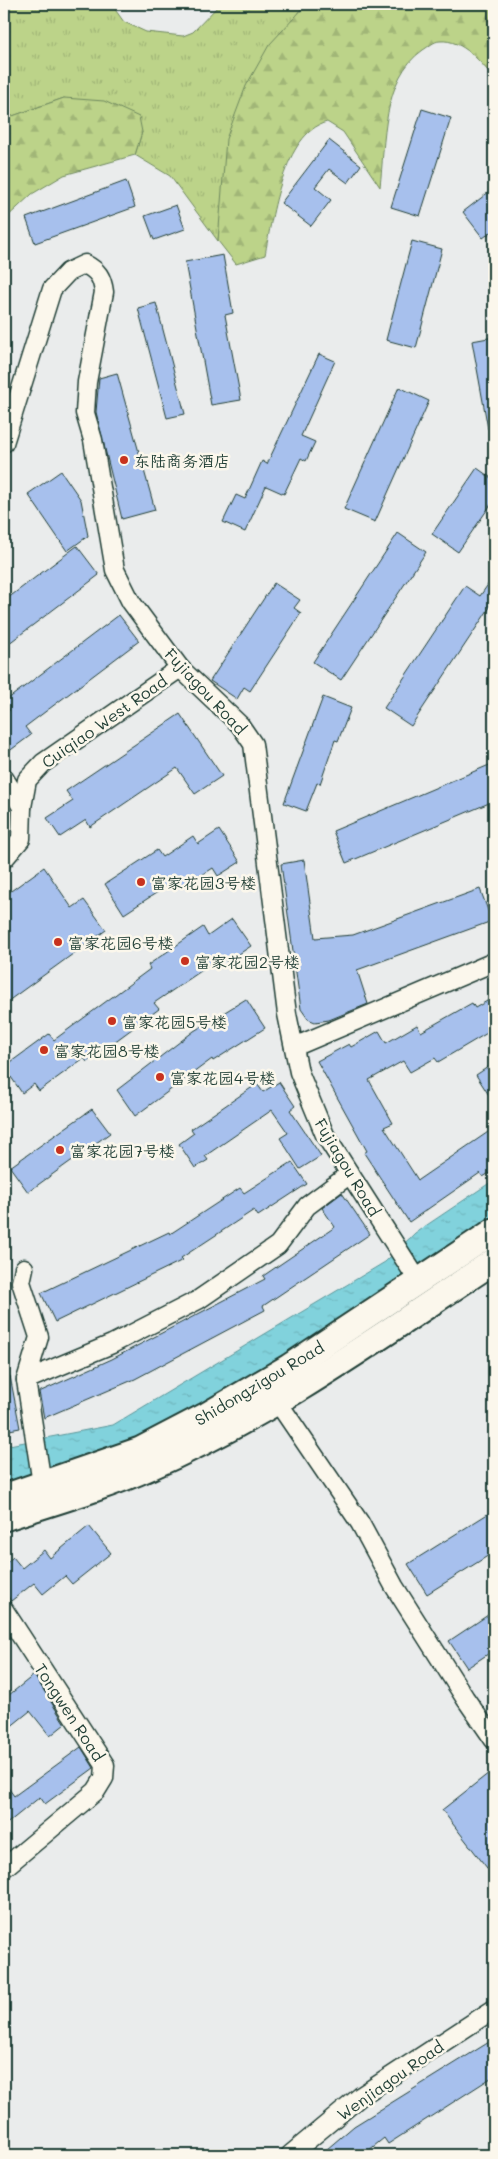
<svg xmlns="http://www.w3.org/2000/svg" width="498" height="2159" font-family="Mali,'LXGW WenKai TC',sans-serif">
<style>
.grass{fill:url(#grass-tufts);stroke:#6e885e}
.forest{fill:url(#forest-firs);stroke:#6e885e}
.water{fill:url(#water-ripples);stroke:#5a9699}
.building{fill:#a7c0ed;stroke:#1f3d34}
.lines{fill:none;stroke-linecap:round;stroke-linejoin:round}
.street-casing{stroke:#1f3d34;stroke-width:21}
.secondary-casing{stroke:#1f3d34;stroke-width:29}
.street{stroke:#fbf7ec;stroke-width:18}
.secondary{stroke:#fbf7ec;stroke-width:25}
.poi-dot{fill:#c8321e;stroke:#fbf7ec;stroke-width:2}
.labels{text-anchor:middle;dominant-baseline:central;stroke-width:5;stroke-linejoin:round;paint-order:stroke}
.poi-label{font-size:16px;fill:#1f3d34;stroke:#fbf7ec;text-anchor:start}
.street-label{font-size:16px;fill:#1f3d34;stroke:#fbf7ec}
</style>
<defs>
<pattern id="grass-tufts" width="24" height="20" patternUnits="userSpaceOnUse" patternTransform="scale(1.25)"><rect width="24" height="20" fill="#bcd389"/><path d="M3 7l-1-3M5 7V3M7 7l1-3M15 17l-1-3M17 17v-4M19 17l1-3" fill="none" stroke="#a1b677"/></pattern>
<pattern id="forest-firs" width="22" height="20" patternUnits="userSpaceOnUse" patternTransform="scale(1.25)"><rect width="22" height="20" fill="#bcd389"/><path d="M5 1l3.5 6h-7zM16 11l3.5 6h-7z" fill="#a1b677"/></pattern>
<pattern id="water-ripples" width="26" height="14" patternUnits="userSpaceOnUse" patternTransform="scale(1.25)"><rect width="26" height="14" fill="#81d2dc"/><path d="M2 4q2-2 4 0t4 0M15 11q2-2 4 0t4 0" fill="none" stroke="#6fb5bd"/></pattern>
</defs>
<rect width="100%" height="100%" fill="#eaecec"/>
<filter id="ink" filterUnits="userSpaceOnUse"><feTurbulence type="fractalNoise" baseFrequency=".02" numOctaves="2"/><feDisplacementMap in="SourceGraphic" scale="10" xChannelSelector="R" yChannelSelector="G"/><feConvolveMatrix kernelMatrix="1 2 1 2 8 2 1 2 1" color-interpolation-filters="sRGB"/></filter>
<g filter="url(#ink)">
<polygon class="grass" points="4,4 111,4 124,22 146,32 183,36 193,32 220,4 307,4 301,8 223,193 218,241 170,176 135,155 142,132 64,98 4,119"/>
<g class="forest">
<path d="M 307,4 L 494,4 L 494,78 C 481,63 463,39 440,41 C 434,41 428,47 423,50 C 382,78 385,143 380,187 L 343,132 L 327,122 C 284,133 272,217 265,255 L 236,264 L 218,241 L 226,139 L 246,86 L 269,45 Z"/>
<polygon points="64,98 104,101 139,117 142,132 135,155 64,175 32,194 4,220 4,119"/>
</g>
<polygon class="water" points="494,1180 494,1224 270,1365 138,1441 20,1481 4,1483 4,1446 113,1425 385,1262 415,1233"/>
<g class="building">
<polygon points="422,109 451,118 420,216 391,207"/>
<polygon points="329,140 361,165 348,183 329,169 315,187 331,200 311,226 281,203"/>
<polygon points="126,181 135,207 35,243 26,218"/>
<polygon points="494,188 494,230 483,238 463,212"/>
<polygon points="176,205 185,229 154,240 145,216"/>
<polygon points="412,241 442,249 416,348 386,340"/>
<polygon points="223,255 233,313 225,315 241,400 211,405 185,262"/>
<polygon points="156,303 185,414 167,418 138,308"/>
<polygon points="494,337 494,428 488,429 472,341"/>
<polygon points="319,354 335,361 301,436 315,442 306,461 301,458 284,494 266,486 245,532 223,522 236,495 245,499 262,461 267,464"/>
<polygon points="117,373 155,510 122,519 96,412 99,378"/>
<polygon points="399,387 429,401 375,522 344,509"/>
<polygon points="477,468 494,480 494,500 458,552 432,534"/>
<polygon points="61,471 81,500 88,536 67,551 28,494"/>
<polygon points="398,533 426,552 341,680 313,662"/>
<polygon points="77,546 99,575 4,647 4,601"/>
<polygon points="494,576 494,601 411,726 384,708 465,586 480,596"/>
<polygon points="274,583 300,600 294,608 301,613 250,691 244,687 237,699 210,681"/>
<polygon points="119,615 139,641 25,727 31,735 4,755 4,715 10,710 4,702"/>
<polygon points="323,697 351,708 338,741 335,740 320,784 317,783 306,811 284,803"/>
<polygon points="180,714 222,776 195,794 177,768 90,827 86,820 60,837 47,818 73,801 66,791"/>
<polygon points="494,763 494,801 346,863 333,831"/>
<polygon points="219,830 240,862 218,876 213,868 182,888 176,880 124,914 105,884 157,850 162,857 193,836 198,844"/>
<polygon points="304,860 315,938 353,935 480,889 492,921 357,970 368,1004 329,1020 315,1022 308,1019 301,1009 281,864"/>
<polygon points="44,867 72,908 84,900 106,930 4,1004 4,896"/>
<polygon points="232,919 251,946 227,962 223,956 154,1003 159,1009 87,1062 84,1058 39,1091 34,1084 22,1093 4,1067 49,1034 54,1040 150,969 148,965 203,927 208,936"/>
<polygon points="494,997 494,1029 438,1062 435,1058 410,1072 403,1061 369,1080 393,1123 384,1127 418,1180 494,1128 494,1170 483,1177 480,1173 409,1222 364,1153 367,1151 317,1061 349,1044 351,1047 379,1031 386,1043 417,1025 421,1032 472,1003 475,1008"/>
<polygon points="246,999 265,1028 213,1061 212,1059 135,1116 117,1090 194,1031"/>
<polygon points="494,1063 494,1103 476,1075"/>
<polygon points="279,1082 295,1106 290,1110 321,1156 300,1169 280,1138 288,1133 272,1110 205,1156 208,1160 195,1168 179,1144 194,1133 191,1129 257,1084 263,1092"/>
<polygon points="92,1109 110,1133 28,1192 10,1167"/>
<polygon points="292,1162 307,1184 258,1216 254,1210 181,1258 183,1260 55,1322 41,1293 169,1232 170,1234 240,1188 244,1193"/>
<polygon points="342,1193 370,1234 263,1306 265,1310 135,1379 44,1418 39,1392 112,1359 265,1279 263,1276 335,1227 322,1208"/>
<polygon points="10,1376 20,1428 4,1431 4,1377"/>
<polygon points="494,1510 494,1552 427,1594 408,1564"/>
<polygon points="89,1526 111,1553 72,1584 65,1576 43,1594 34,1583 11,1601 4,1591 4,1565 13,1557 22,1568 44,1550 50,1558"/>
<polygon points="494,1611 494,1650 467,1668 449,1641"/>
<polygon points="34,1675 65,1724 50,1736 30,1711 4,1732 4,1699"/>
<polygon points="81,1747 94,1768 45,1804 40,1797 4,1826 4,1782 14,1796"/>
<polygon points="494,1769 494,1877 442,1810"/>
<polygon points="494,2039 494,2076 388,2144 384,2138 363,2155 320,2155 354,2126"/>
</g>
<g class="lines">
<g class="street-casing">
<g id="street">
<path d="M 4,443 L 52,289 L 68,272 L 85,264 C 98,271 102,277 104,292 L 87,382 L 85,413 L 93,440 L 115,570 L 131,602 L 180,668 L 240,725 L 253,744 L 287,1014 L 299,1072 L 325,1135 L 419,1282"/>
<polyline points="4,778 22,807"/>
<polyline points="4,859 21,839 22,807 27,780 43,763 180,668"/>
<polyline points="294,1047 494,962"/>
<polyline points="24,1268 21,1282 39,1337 26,1380 42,1484"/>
<polyline points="26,1380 112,1344 198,1300 278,1245 307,1206 350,1174"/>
<polyline points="277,1401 360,1523 394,1586 465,1698 494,1740"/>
<polyline points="4,1610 105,1765 104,1778 96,1791 4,1868"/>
<polyline points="290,2155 361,2096 494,2009"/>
</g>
</g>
<g class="secondary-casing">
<g id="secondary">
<polyline points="4,1497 140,1450 207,1415 289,1367 494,1231"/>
<path d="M 4,1518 C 53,1502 103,1488 150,1467 C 273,1414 383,1334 494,1261"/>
</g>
</g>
<use href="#street" class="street"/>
<use href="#secondary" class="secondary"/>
</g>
</g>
<g class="poi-dot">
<circle cx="124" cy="460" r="5"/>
<circle cx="141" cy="882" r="5"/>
<circle cx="58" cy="942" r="5"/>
<circle cx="185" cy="961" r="5"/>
<circle cx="112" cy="1021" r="5"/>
<circle cx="44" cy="1050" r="5"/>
<circle cx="160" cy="1077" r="5"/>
<circle cx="60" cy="1150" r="5"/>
</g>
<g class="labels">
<g class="poi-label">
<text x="134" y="460">东陆商务酒店</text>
<text x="151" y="882">富家花园3号楼</text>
<text x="68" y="942">富家花园6号楼</text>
<text x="195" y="961">富家花园2号楼</text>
<text x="122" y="1021">富家花园5号楼</text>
<text x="54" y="1050">富家花园8号楼</text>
<text x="170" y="1077">富家花园4号楼</text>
<text x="70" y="1150">富家花园7号楼</text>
</g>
<g class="street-label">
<text transform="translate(206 691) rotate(47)">Fujiagou Road</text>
<text transform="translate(104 721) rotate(-35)">Cuiqiao West Road</text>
<text transform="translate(348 1167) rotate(59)">Fujiagou Road</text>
<text transform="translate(259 1383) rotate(-31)">Shidongzigou Road</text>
<text transform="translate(70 1712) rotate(57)">Tongwen Road</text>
<text transform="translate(390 2080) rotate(-35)">Wenjiagou Road</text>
</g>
</g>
<rect width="498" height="2159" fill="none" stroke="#fbf7ec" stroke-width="20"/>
<rect x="10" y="10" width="478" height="2139" fill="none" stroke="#1f3d34" stroke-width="2" filter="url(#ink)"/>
</svg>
